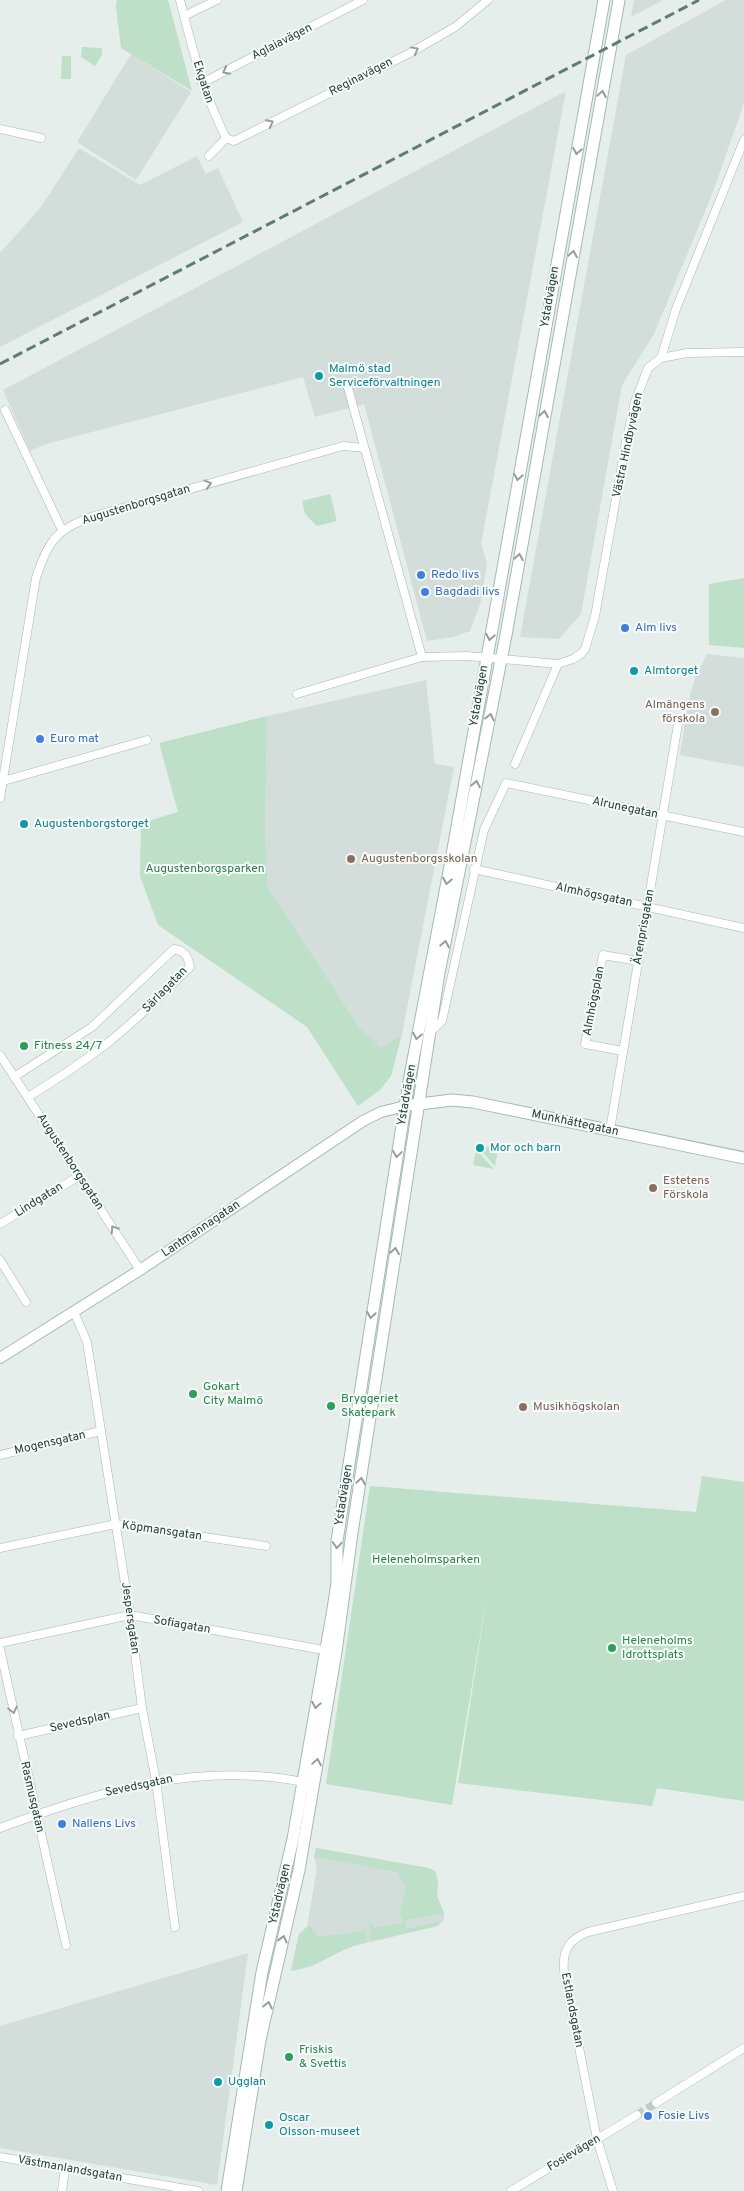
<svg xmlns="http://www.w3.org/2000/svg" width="744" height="2191" font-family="Overpass,sans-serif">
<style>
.built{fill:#d3deda}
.green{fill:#bedfc8}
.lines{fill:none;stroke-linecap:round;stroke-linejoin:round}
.minor-tunnel{stroke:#becbc7;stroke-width:8;stroke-dasharray:8 4;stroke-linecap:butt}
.minor-casing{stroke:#a7b7b2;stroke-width:9}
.tertiary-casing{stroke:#a7b7b2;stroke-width:12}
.secondary-casing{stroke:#a3bab3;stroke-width:13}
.minor{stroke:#fff;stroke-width:8}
.tertiary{stroke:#fff;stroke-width:10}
.secondary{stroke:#fff;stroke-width:11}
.rail{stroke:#5e7c75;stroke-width:3;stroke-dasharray:10 5;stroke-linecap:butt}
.oneway{stroke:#91a09c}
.culture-dot{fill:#0f9aa8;stroke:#f6faf8;stroke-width:2}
.shop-dot{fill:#3f7fe0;stroke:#f6faf8;stroke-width:2}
.education-dot{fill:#8d6e63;stroke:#f6faf8;stroke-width:2}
.leisure-dot{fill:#2e9e5b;stroke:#f6faf8;stroke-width:2}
.labels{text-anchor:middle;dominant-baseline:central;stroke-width:4;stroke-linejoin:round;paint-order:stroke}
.street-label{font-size:12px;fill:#23413a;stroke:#f6faf8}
.culture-label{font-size:12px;fill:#0d838f;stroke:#f6faf8;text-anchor:start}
.shop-label{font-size:12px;fill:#366cbe;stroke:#f6faf8;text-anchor:start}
.education-label{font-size:12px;fill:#785e54;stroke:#f6faf8;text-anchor:start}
.park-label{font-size:12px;fill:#2d794d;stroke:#f6faf8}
.leisure-label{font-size:12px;fill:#27864d;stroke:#f6faf8;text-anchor:start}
</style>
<rect width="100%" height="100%" fill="#e5eeea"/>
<g class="built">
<polygon points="634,0 663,0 631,17"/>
<polygon points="726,0 744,0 744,103 713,192 654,334 622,385 581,614 559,639 520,637 626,55"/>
<polygon points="131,54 191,92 136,180 77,142"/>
<polygon points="566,91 481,544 487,563 481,601 470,631 453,637 427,641 364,404 315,417 303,377 46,444 30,451 3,390"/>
<polygon points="79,148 140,185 197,156 206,174 218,168 243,222 0,347 0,253 41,207"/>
<polygon points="707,654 744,658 744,767 680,755 688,703 695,678"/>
<polygon points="426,680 435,764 454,767 402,1034 381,1047 360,1028 268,888 265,830 267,716"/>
<polygon points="316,1848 428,1868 435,1871 438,1882 437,1896 444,1913 444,1920 438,1926 346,1948 313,1966 291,1971 299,1934 307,1927 317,1868 314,1857"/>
<polygon points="248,1953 217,2185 0,2148 0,2026"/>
</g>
<g class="green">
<polygon points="117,0 168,0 192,91 121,48 116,7"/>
<polygon points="82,47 102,48 102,55 95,66 81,57"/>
<polygon points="62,56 71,56 71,79 61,79"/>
<polygon points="330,494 337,521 317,526 305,514 302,501"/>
<polygon points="744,578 744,648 709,645 709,584"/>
<polygon points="267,716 265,830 268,888 360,1028 381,1047 402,1034 391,1076 380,1090 358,1106 307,1027 158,925 140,876 141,823 178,812 159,743"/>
<polygon points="476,1145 498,1148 495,1166"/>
<polygon points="476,1150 494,1169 473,1165"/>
<polygon points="702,1476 744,1482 744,1801 657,1788 652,1806 458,1783 489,1582 452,1805 326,1784 370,1486 696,1512"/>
<polygon points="316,1848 428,1868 435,1871 438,1882 437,1896 444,1913 406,1920 405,1929 438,1922 438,1926 371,1941 369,1921 375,1928 404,1922 400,1915 406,1885 401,1879 398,1872 314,1857"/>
<path d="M 307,1927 L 311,1927 L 318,1937 L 365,1931 L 367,1942 C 340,1948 318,1967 291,1971 L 299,1934 Z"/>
</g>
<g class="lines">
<polyline class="minor-tunnel" points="637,2115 656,2103"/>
<g class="minor-casing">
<g id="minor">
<path d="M 180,0 C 192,48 204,94 226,138"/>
<polyline points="184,16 217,0"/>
<polyline points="202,83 363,0"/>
<polyline points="0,129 41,138"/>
<polyline points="226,138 234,141 410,53 455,27 488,0"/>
<polyline points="209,156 226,138"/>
<polyline points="661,358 687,353 744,352"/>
<polyline points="347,384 422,657"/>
<polyline points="5,410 62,530"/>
<polyline points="297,694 422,657 467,656 558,664 573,659 581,654 585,649 595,616 626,442 635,402 648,368 661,358 676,309 744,140"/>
<polyline points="515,764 558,664"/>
<polyline points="0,782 147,740"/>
<path d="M 0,798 L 36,578 C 48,541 56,529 94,516 L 343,446 L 364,448"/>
<polyline points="474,869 744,928"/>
<polyline points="430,1032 442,1021 484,830 506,783 744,832"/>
<polyline points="623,1051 585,1044 603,955 638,961"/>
<polyline points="0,1055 140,1270"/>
<path d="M 14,1077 L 92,1027 L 174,949 C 185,951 188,956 190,967 C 162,994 135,1022 105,1045 C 80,1064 54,1081 28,1097"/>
<polyline points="610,1130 678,724"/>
<polyline points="0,1224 79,1176"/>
<polyline points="0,1260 26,1302"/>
<polyline points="74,1312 87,1342 130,1615 142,1708 156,1781 175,1927"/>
<polyline points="0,1455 101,1431"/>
<polyline points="0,1548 116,1524 266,1546"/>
<polyline points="0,1643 130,1615 329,1651"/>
<polyline points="0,1649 66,1945"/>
<polyline points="18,1736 142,1708"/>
<path d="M 0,1828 C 101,1791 199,1760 308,1783"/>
<polyline points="656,2103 744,2048"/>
<polyline points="0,2157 198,2191"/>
<polyline points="62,2191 65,2168"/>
<polyline points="511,2191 637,2115"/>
<path d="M 613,2191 L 597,2139 L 564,1971 C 562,1951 569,1939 588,1932 L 744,1896"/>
</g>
</g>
<g class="tertiary-casing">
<polyline id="tertiary" points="0,1358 140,1270 363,1121 381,1112 405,1106"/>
</g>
<g class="secondary-casing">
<g id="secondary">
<polyline points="412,1105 452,1100 473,1102 744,1158"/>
<polyline points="227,2191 262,1972 293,1839 333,1609 337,1583 337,1541 409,1081 450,866 604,0"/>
<polyline points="236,2191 260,2040 299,1870 336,1652 352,1533 439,973 506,635 619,0"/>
</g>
</g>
<use href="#minor" class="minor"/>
<use href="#tertiary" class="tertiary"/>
<use href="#secondary" class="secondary"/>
<polyline class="rail" points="0,364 699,0"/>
</g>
<defs><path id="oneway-chevron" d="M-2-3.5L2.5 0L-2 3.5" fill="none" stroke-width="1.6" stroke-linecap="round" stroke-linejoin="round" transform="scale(1.25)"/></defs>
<g class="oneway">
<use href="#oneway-chevron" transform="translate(415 50) rotate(-29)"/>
<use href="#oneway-chevron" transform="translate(226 71) rotate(153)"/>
<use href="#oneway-chevron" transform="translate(602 94) rotate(-80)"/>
<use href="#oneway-chevron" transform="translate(270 123) rotate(-27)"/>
<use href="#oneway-chevron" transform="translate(577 151) rotate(100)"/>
<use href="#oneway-chevron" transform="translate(573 254) rotate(-80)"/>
<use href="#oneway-chevron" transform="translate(544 414) rotate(-80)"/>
<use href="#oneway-chevron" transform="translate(518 477) rotate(100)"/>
<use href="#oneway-chevron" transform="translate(208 484) rotate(-16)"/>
<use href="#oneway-chevron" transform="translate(519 557) rotate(-80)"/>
<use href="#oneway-chevron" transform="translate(490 637) rotate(100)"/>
<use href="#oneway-chevron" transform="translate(490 717) rotate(-78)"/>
<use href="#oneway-chevron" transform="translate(476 784) rotate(-79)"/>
<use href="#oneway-chevron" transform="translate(447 881) rotate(101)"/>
<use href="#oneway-chevron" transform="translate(445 944) rotate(-79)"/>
<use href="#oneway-chevron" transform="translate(417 1036) rotate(101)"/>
<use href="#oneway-chevron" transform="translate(397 1154) rotate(98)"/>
<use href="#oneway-chevron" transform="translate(114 1229) rotate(-123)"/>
<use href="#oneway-chevron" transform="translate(395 1251) rotate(-81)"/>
<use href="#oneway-chevron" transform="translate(371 1315) rotate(99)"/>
<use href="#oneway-chevron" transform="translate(361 1481) rotate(-81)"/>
<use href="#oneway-chevron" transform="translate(337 1545) rotate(94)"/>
<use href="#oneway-chevron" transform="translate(316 1705) rotate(100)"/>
<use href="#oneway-chevron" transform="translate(13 1710) rotate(78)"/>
<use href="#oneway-chevron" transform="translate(317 1762) rotate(-80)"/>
<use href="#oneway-chevron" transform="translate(283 1939) rotate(-76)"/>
<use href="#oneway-chevron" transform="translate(268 2005) rotate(-78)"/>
</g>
<g class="culture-dot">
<circle cx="319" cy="376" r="5"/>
<circle cx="634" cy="671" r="5"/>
<circle cx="24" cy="824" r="5"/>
<circle cx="480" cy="1148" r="5"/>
<circle cx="218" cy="2082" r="5"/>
<circle cx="269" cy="2125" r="5"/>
</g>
<g class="shop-dot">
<circle cx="421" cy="575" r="5"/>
<circle cx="425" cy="592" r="5"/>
<circle cx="625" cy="628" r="5"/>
<circle cx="40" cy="739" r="5"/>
<circle cx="62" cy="1824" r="5"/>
<circle cx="648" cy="2116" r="5"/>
</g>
<g class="education-dot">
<circle cx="715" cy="712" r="5"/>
<circle cx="351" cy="859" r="5"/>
<circle cx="653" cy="1188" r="5"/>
<circle cx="523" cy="1407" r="5"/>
</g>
<g class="leisure-dot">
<circle cx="24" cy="1046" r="5"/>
<circle cx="193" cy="1394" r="5"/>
<circle cx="331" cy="1406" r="5"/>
<circle cx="612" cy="1648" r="5"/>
<circle cx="289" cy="2057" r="5"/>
</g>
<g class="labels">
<g class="street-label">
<text transform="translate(282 42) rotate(-27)">Aglaiavägen</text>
<text transform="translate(361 77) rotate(-27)">Reginavägen</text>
<text transform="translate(203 82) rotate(72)">Ekgatan</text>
<text transform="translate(550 297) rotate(-80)">Ystadvägen</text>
<text transform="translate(628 445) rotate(-78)">Västra Hindbyvägen</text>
<text transform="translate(136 505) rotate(-17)">Augustenborgsgatan</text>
<text transform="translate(479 696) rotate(-80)">Ystadvägen</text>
<text transform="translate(625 808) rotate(12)">Alrunegatan</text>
<text transform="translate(594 895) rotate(12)">Almhögsgatan</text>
<text transform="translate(644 927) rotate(-80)">Ärenprisgatan</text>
<text transform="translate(165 990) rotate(-46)">Särlagatan</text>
<text transform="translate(594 1001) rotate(-79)">Almhögsplan</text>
<text transform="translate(407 1095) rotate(-80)">Ystadvägen</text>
<text transform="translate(575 1123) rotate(12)">Munkhättegatan</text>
<text transform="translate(70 1162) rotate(57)">Augustenborgsgatan</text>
<text transform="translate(39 1200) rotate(-32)">Lindgatan</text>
<text transform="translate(201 1229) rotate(-34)">Lantmannagatan</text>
<text transform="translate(50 1443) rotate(-13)">Mogensgatan</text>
<text transform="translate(344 1495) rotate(-81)">Ystadvägen</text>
<text transform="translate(162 1531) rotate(8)">Köpmansgatan</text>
<text transform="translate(130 1618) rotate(82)">Jespersgatan</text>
<text transform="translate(182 1625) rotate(10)">Sofiagatan</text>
<text transform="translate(80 1722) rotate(-13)">Sevedsplan</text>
<text transform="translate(139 1786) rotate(-12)">Sevedsgatan</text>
<text transform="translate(32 1797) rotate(77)">Rasmusgatan</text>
<text transform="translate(280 1894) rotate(-77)">Ystadvägen</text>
<text transform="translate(572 2010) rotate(79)">Estlandsgatan</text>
<text transform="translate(574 2153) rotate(-31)">Fosievägen</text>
<text transform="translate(70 2169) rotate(10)">Västmanlandsgatan</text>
</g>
<g class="culture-label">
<text x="329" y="369">Malmö stad<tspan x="329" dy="14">Serviceförvaltningen</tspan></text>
<text x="644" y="671">Almtorget</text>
<text x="34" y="824">Augustenborgstorget</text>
<text x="490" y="1148">Mor och barn</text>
<text x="228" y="2082">Ugglan</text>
<text x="279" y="2118">Oscar<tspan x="279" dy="14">Olsson-museet</tspan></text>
</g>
<g class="shop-label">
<text x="431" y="575">Redo livs</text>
<text x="435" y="592">Bagdadi livs</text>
<text x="635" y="628">Alm livs</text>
<text x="50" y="739">Euro mat</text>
<text x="72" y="1824">Nallens Livs</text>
<text x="658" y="2116">Fosie Livs</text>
</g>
<g class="education-label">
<text x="705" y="705" text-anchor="end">Almängens<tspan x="705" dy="14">förskola</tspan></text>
<text x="361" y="859">Augustenborgsskolan</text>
<text x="663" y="1181">Estetens<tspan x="663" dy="14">Förskola</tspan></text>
<text x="533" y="1407">Musikhögskolan</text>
</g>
<g class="park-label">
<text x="205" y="869">Augustenborgsparken</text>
<text x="426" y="1560">Heleneholmsparken</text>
</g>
<g class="leisure-label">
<text x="34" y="1046">Fitness 24/7</text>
<text x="203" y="1387">Gokart<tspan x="203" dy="14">City Malmö</tspan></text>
<text x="341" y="1399">Bryggeriet<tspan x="341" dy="14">Skatepark</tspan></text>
<text x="622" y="1641">Heleneholms<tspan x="622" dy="14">Idrottsplats</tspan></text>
<text x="299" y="2050">Friskis<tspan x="299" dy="14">&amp; Svettis</tspan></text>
</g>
</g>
</svg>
